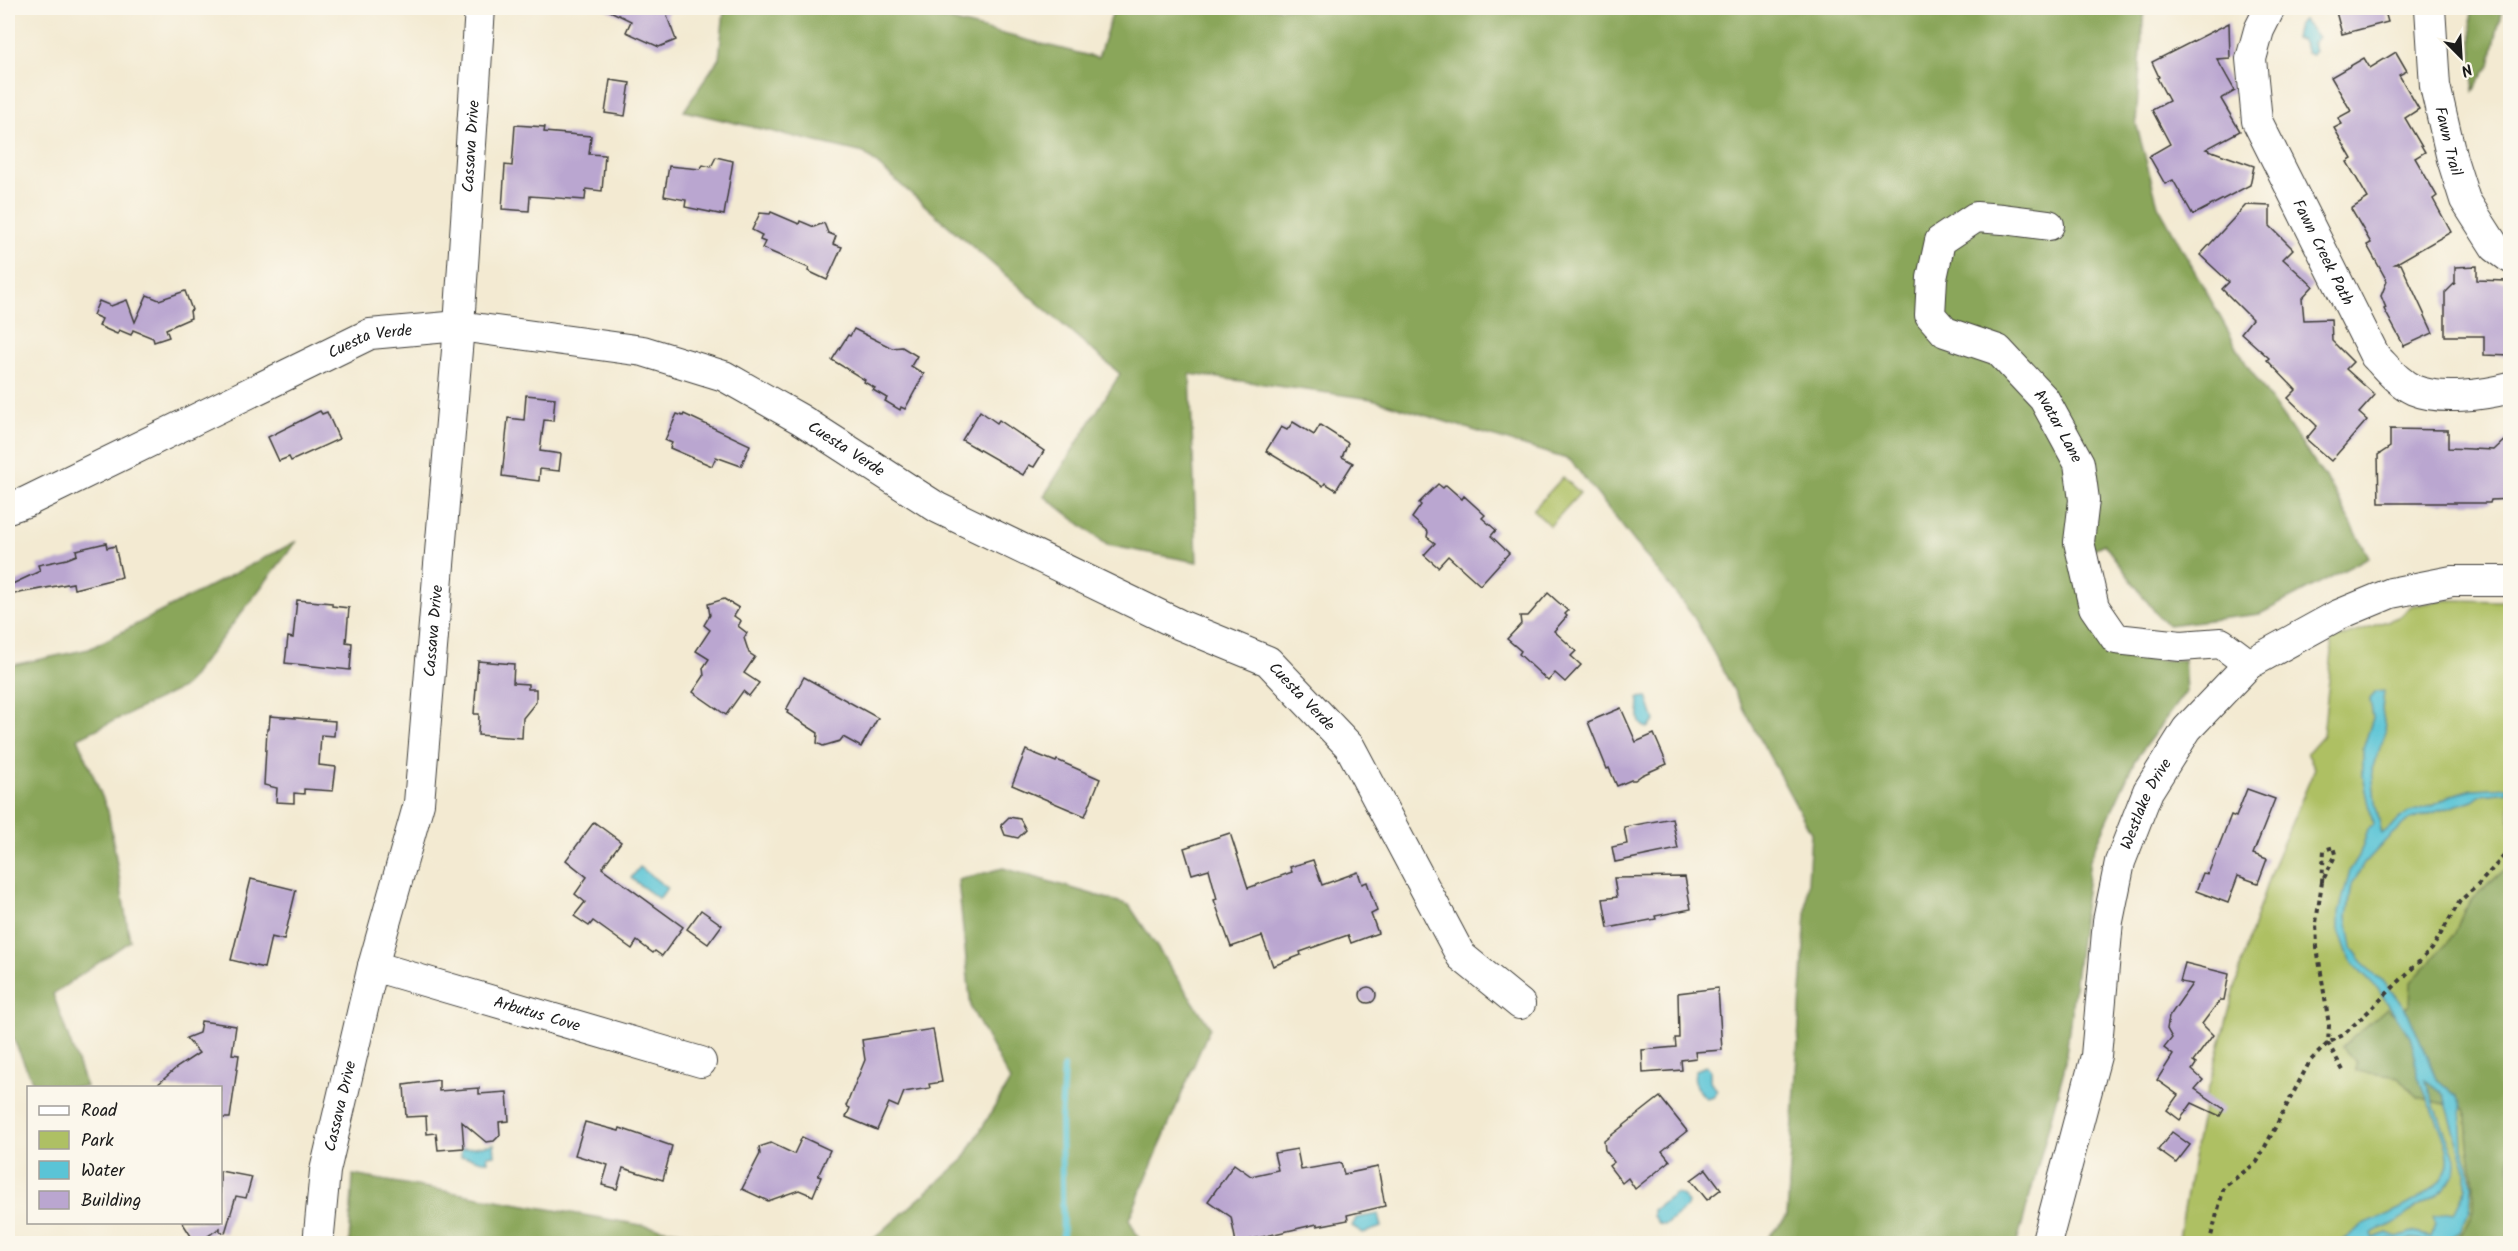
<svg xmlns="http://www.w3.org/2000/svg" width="2518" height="1251" font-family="Kalam,sans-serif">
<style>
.green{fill:#aec064;stroke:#656e40;stroke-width:1.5}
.forest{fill:#8aa65a;stroke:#53613b;stroke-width:1.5}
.water{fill:#5ac4d6;stroke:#3b7079;stroke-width:1.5;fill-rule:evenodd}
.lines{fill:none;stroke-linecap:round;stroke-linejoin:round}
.stream{stroke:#5ac4d6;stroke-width:6}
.building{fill:#baa6d0}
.minor-casing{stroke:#3c3b37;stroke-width:32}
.path{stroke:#3c3b37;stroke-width:4;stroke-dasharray:4.5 4.5;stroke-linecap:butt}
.minor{stroke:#fff;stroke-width:30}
.labels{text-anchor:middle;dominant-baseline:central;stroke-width:5;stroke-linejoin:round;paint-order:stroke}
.street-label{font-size:16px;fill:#1c1c1c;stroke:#fbf7ec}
</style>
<rect width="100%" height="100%" fill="#fbf7ec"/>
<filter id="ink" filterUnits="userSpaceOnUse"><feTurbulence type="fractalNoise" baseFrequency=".0167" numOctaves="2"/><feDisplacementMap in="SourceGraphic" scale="12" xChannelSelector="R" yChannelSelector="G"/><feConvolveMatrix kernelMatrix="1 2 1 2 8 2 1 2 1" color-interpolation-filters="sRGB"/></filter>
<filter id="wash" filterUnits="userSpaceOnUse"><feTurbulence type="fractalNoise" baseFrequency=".008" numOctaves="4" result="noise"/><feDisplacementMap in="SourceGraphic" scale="24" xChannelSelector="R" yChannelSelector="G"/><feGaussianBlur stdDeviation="1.35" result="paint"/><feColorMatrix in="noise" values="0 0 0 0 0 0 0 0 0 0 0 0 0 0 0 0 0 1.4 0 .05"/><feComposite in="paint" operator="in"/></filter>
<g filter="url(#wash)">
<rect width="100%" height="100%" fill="#f3ead2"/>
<g class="green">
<polygon points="1563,477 1580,493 1550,526 1533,510"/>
<polygon points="2448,600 2510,601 2510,1243 2178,1244 2199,1125 2244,954 2271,871 2315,768 2307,753 2323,735 2332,652 2330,641 2401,616 2410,606"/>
</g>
<g class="forest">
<polygon points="721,8 900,8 1098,58 1114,8 2144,8 2136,123 2158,205 2247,365 2334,491 2369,557 2260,614 2168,625 2158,616 2104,544 2077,557 2103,636 2132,660 2184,660 2186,691 2135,760 2090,859 2064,1070 2017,1243 1763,1243 1787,1216 1811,833 1694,617 1570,460 1372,399 1190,374 1197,562 1107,545 1044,496 1120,374 864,153 684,111 719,58 724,11"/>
<polygon points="2471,8 2502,8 2490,65 2473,91"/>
<polygon points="297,541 184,687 78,738 108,811 130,941 53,994 86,1087 35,1087 8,1027 8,666 89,649"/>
<path d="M 2510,865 L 2510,1243 L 2451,1243 C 2483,1221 2474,1185 2470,1152 C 2468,1141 2468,1130 2467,1119 L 2464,1109 L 2417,1097 L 2399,1077 L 2356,1071 L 2356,1062 L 2342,1047 L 2387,1008 L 2394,1014 L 2410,1005 L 2411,982 L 2431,961 L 2455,933 L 2463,912 L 2473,898 Z"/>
<polygon points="1003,868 1129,905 1210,1027 1129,1219 1141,1243 869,1243 963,1160 1010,1081 971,1008 958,880"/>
<polygon points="353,1175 745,1243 349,1243"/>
</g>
<g class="water">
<polygon points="2303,20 2318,37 2312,44 2315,51 2312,54 2307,52 2302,41 2295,38 2298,25"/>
<path d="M 2384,691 L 2382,710 L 2386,733 L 2372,769 L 2375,802 L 2382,834 L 2407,813 L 2434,805 L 2452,795 L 2473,789 L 2510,787 L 2510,792 L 2480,795 L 2473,800 L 2407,821 L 2388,838 L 2364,864 L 2352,885 L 2347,917 L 2352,948 L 2372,974 L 2384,981 L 2408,1013 L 2436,1078 L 2456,1096 L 2461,1105 L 2463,1148 L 2469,1166 L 2472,1185 L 2470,1210 L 2460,1232 L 2449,1238 L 2433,1241 L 2411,1239 L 2404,1243 C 2386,1237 2393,1239 2377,1244 C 2366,1247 2349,1244 2338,1243 C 2346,1239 2357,1228 2364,1225 C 2389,1213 2452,1192 2448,1156 C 2447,1138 2429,1104 2422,1086 L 2417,1078 L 2416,1058 L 2410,1037 L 2378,989 L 2350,960 L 2339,930 L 2339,912 L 2350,870 L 2359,856 L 2368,830 L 2373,824 L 2363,776 L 2363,749 L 2373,718 L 2370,699 L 2376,692 ZM 2424,1078 C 2430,1085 2438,1088 2444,1096 L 2466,1170 L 2466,1188 L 2454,1213 L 2449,1212 L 2433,1217 L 2436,1224 L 2431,1237 L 2412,1232 L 2397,1237 L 2387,1233 L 2373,1238 L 2371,1234 C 2378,1229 2386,1228 2393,1224 C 2402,1219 2411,1210 2420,1205 C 2437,1196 2458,1183 2456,1160 Z"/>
<path d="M 1647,697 L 1655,721 L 1648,728 C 1633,724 1642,710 1638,698 Z"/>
<polygon points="640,867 667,888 659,899 631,878"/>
<path d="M 1706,1066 L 1710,1070 L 1710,1081 L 1717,1090 L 1714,1096 L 1706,1098 C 1699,1091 1691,1080 1696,1070 Z"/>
<path d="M 494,1144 L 495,1155 L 487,1156 L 488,1161 C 479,1163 472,1155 461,1157 L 461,1149 Z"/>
<polygon points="1675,1194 1681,1195 1688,1203 1687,1207 1665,1225 1659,1224 1653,1216 1653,1210"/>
<polygon points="1379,1214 1382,1227 1363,1233 1352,1226 1356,1218"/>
</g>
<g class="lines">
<polyline class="stream" points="1063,1244 1061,1121 1064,1067"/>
</g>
<g id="blocks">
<g class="building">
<polygon points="604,8 671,8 667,16 676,40 659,47 626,32 631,21"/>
<polygon points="2335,8 2384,8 2388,22 2342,34"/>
<polygon points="2229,23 2230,58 2217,59 2235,91 2221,99 2240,131 2206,149 2254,166 2250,185 2193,215 2173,180 2165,184 2149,156 2170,144 2152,110 2169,101 2157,78 2159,77 2152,62"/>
<polygon points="2396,52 2407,71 2399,75 2419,109 2405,118 2425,152 2415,158 2437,196 2433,199 2451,232 2395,264 2401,264 2433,333 2404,346 2384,309 2386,308 2381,296 2387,281 2367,245 2371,243 2351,209 2368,198 2347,162 2352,159 2334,128 2342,124 2338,118 2351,111 2331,77 2364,58 2370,68"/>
<polygon points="610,80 630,83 625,116 605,113"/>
<polygon points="515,125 545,127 544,132 591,136 589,154 605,155 602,191 586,189 585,200 530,196 529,211 502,209 505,165 512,166"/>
<polygon points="716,157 733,161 724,215 685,207 686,200 664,196 669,166 700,169 703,165 711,167"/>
<polygon points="2246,205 2270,206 2270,226 2293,249 2283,259 2313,286 2302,298 2304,320 2331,319 2332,341 2353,362 2346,369 2375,395 2359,413 2367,420 2331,461 2306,439 2317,426 2288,398 2296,390 2267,360 2269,358 2241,333 2252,319 2222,289 2229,282 2200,255"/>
<polygon points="771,212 799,224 800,221 814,227 824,223 828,233 836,236 833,244 842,247 827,280 808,271 809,268 762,248 765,242 760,240 762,235 752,230 760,213 770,214"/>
<polygon points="2477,266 2477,280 2506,281 2506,303 2511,303 2511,356 2484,355 2484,336 2445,336 2445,293 2455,283 2455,267"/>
<polygon points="185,291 192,310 190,311 191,318 166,329 169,337 154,342 153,338 133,330 131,335 119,330 117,334 99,326 102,319 93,315 99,301 111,306 127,300 135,322 147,295 159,300"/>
<polygon points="854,329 892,348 902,347 917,356 911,366 924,374 905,409 901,407 900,410 885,401 887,398 873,390 875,388 864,382 865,380 832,360 848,335 850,336"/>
<polygon points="526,395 555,398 553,421 544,420 540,451 561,454 559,471 540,469 539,481 502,476 508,418 524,420"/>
<polygon points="320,411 322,414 327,412 339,439 291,461 289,457 279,461 268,437"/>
<polygon points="980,411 997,423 999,420 1044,451 1034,467 1029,465 1023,475 962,440"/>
<polygon points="677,414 683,416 684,414 750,445 741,466 716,457 712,466 670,448 672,443 665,440"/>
<polygon points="1293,422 1314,435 1320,425 1348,443 1342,457 1353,463 1336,490 1325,483 1323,486 1266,451 1281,427 1287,430"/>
<polygon points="2390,429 2448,430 2448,448 2494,450 2511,434 2511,499 2491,500 2490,503 2379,503 2378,455 2390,447"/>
<polygon points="1438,484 1443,488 1446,485 1462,499 1464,496 1485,515 1482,518 1496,530 1491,536 1509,553 1480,585 1448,556 1438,567 1424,555 1435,543 1427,537 1428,532 1412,518 1421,505 1419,503"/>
<polygon points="106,543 107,548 115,546 122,577 74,589 73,583 8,595 8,586 40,571 38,565 67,559 77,555 76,550"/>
<polygon points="1548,593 1568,611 1565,614 1567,616 1554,631 1576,651 1571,656 1581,665 1565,682 1555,673 1548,681 1519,654 1521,651 1507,639 1521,624 1520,616 1528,616"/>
<polygon points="724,599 739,608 734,616 741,621 738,626 747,633 744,638 749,653 755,657 744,673 759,683 749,696 743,691 726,715 693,692 704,676 703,668 709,659 696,651 710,630 704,625 710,615 708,604"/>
<polygon points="297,600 332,603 332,606 349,608 346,642 352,643 350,670 285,663 288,637 293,638"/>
<polygon points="478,661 514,664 513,683 528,684 528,689 536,689 536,702 523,718 522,738 478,735 479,714 474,714"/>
<polygon points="804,677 878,718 861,747 843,737 840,741 823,746 817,743 818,733 787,713 788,711 786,710"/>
<polygon points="1621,708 1636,742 1654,734 1667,764 1642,775 1635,780 1631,780 1617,786 1609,768 1607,769 1588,722"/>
<polygon points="270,716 335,721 334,736 321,735 319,765 336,767 333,791 304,789 304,794 294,793 294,803 276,802 277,788 264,785 267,729 269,729"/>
<polygon points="1026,750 1056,762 1057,760 1100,779 1085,816 1012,785"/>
<polygon points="2247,789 2275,799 2253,854 2267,859 2258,883 2238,876 2228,903 2196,891 2203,873 2208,874 2231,815 2236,817"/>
<polygon points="1009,817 1020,819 1026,830 1018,838 1005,835 1001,825"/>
<polygon points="1672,818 1678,849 1615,862 1612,847 1627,844 1624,827"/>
<polygon points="594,822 621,842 602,868 683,927 662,956 655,951 653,953 637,941 632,949 593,921 589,926 574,916 585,902 575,894 587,877 566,860"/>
<polygon points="1230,833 1248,888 1292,872 1290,867 1313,860 1322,885 1358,872 1362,884 1367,882 1377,911 1371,914 1378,933 1351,943 1348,935 1300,952 1301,955 1273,966 1262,936 1231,947 1214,900 1217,899 1209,869 1192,874 1184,848"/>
<polygon points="1685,877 1691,909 1655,916 1656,919 1608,928 1603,899 1617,897 1614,878"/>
<polygon points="251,879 296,890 284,940 271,937 264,968 231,960"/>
<polygon points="701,910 722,925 708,944 687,929"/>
<polygon points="2185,963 2229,974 2224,1000 2220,1000 2202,1024 2213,1035 2193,1062 2196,1064 2192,1070 2203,1080 2195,1089 2224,1109 2220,1116 2192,1103 2180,1120 2167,1110 2178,1095 2157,1080 2173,1055 2164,1048 2172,1038 2167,1029 2169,1017 2192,984 2180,982"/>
<circle cx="1368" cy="995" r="8"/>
<polygon points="1718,988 1722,1050 1695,1052 1696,1058 1681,1060 1682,1070 1643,1073 1642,1050 1676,1047 1675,1038 1679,1038 1678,993"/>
<polygon points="201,1021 236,1026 232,1054 239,1055 230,1118 220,1118 220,1088 154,1088 176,1068 199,1053 186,1038 199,1033"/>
<polygon points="933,1029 942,1082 929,1084 930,1088 904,1092 898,1107 889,1103 877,1130 846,1117 850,1108 846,1106 865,1060 862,1040"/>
<polygon points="439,1080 439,1091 479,1088 479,1094 507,1092 509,1121 499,1122 500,1135 494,1141 486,1142 462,1122 464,1148 438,1150 436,1133 427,1134 426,1116 406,1117 404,1085"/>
<polygon points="1660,1097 1687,1131 1662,1151 1670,1161 1635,1189 1628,1178 1622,1183 1609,1166 1614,1162 1605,1150 1604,1141"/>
<polygon points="585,1122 619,1131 620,1128 672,1146 663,1180 623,1168 617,1189 602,1185 608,1165 575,1155"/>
<polygon points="2172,1132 2190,1145 2176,1163 2158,1150"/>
<polygon points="802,1137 830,1150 818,1176 821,1177 813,1196 799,1190 768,1201 742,1189 760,1154 759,1147 771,1143 794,1154"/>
<polygon points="1297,1149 1301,1170 1341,1163 1344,1174 1378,1167 1385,1206 1347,1215 1348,1220 1317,1226 1317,1224 1236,1243 1231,1217 1208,1201 1234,1164 1251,1176 1278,1170 1274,1153"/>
<polygon points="1706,1169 1721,1189 1707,1200 1691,1180"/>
<polygon points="220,1171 252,1177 246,1198 236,1196 225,1233 220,1232 220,1228 196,1244 182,1222 220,1222"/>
</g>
</g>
</g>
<g filter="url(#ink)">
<use href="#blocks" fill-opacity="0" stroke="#3c3b37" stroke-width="1.5"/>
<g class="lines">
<g class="minor-casing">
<g id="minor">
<path id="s1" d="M 2270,8 L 2259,30 L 2251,59 L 2257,121 L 2375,356 C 2387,368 2398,383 2414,390 C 2440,401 2484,395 2510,388"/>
<path id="s2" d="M 2430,8 L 2435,86 L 2452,159 L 2465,200 L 2495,247 L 2510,258"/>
<path id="s3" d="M 2049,225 L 2003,219 L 1976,217 L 1940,241 L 1932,278 L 1930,315 L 1945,332 L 1998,350 L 2044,399 L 2079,463 L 2084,500 L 2079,542 L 2094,607 L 2116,639 L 2181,646 L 2221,643 L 2249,664"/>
<path id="s4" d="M 8,508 L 26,502 L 370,334 L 459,326 L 643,351 L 724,376 L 800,419 L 938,508 L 1178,624 L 1268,661 L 1350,747 L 1461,956 L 1520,1004"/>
<path id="s5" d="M 373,966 L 701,1062"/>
<path id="s6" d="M 318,1244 L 325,1171 L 373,966 L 419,803 L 459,326 L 480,8"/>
<path id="s7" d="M 2046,1244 L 2096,1056 L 2108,921 L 2120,862 L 2148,791 L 2187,729 L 2249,664 L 2338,615 L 2391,593 L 2452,581 L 2510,581"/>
</g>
</g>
<g class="path">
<polyline points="2322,882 2324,850 2334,847 2336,854 2322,882 2316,923 2317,947 2329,1025 2328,1043 2345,1074"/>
<polyline points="2209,1244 2224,1187 2257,1162 2310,1061 2328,1043 2343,1035 2370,1010 2432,949 2460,901 2478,885 2504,856 2510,852"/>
</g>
<use href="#minor" class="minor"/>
</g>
</g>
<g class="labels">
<g class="street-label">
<text stroke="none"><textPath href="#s2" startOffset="135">Fawn Trail</textPath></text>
<text stroke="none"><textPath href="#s6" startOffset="1112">Cassava Drive</textPath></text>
<text stroke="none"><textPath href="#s1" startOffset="264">Fawn Creek Path</textPath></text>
<text stroke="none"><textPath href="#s4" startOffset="400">Cuesta Verde</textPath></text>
<text stroke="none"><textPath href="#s3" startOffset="368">Avatar Lane</textPath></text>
<text stroke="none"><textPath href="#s4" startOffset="904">Cuesta Verde</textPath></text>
<text stroke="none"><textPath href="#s6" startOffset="626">Cassava Drive</textPath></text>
<text stroke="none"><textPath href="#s4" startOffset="1426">Cuesta Verde</textPath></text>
<text stroke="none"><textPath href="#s7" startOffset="454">Westlake Drive</textPath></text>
<text stroke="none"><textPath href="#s5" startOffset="171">Arbutus Cove</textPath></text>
<text stroke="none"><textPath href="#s6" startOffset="140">Cassava Drive</textPath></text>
</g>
</g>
<rect width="2518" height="1251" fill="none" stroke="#fbf7ec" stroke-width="30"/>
<rect x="27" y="1086" width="195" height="138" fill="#fbf7ec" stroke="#a29f99" stroke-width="1.5"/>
<rect x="39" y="1106" width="30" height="9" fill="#ffffff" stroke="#a29f99" stroke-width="1.5"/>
<text x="81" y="1116" font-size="18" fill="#1c1c1c">Road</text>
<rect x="39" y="1131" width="30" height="18" fill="#aec064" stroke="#a29f99" stroke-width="1.5"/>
<text x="81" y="1146" font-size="18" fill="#1c1c1c">Park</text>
<rect x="39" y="1161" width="30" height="18" fill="#5ac4d6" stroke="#a29f99" stroke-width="1.5"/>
<text x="81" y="1176" font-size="18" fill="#1c1c1c">Water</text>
<rect x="39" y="1191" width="30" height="18" fill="#baa6d0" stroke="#a29f99" stroke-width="1.5"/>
<text x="81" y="1206" font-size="18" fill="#1c1c1c">Building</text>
<g transform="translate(2461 57) rotate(156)" stroke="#fbf7ec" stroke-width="4.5" paint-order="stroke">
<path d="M0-4.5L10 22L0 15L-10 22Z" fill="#1c1c1c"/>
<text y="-9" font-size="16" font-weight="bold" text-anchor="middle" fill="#1c1c1c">N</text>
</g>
</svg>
